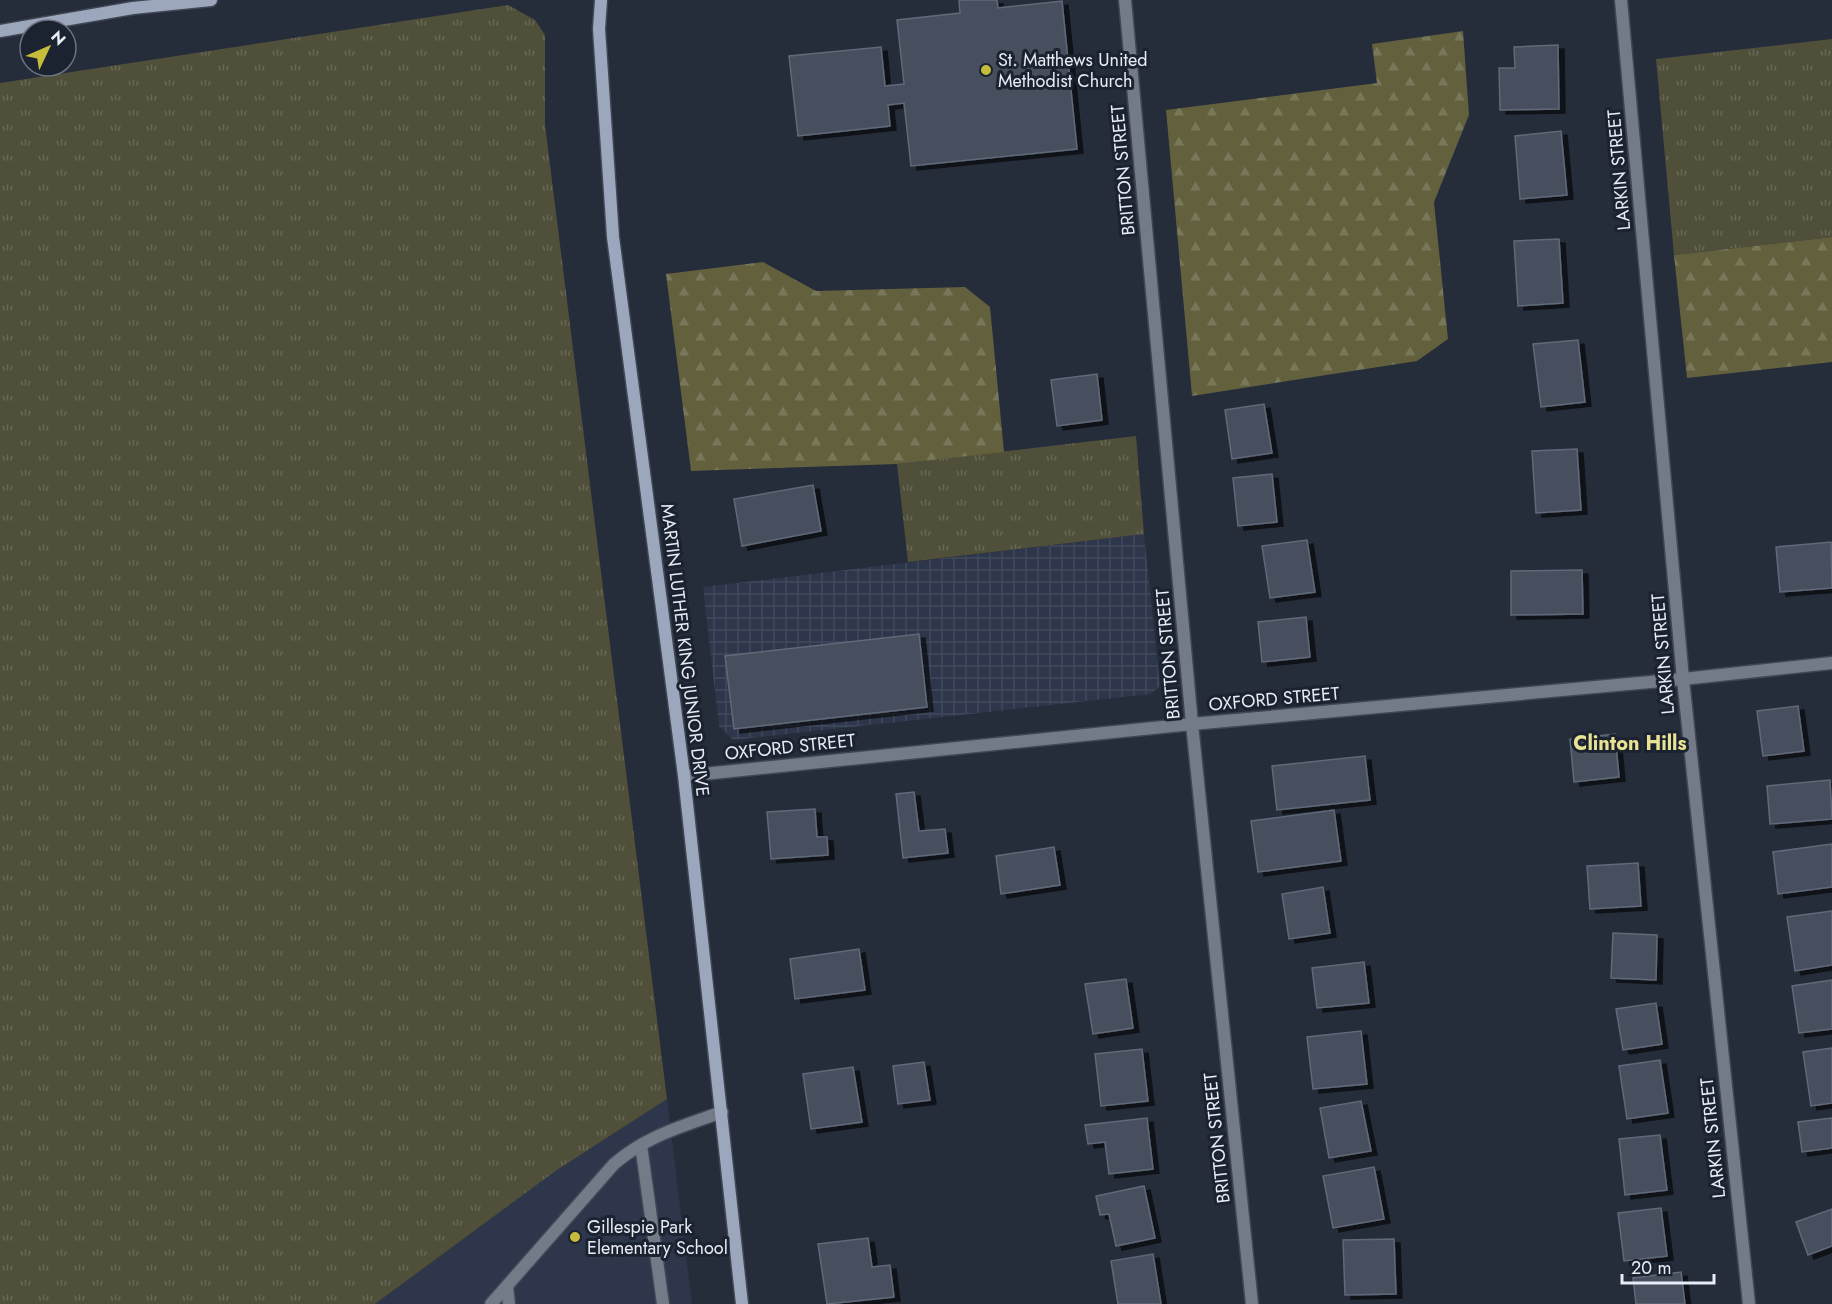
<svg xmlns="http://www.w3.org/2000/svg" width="1832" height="1304" font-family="Jost,sans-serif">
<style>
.built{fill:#2d364a}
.industrial{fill:url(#industrial-grid)}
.grass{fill:url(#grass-tufts)}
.forest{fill:url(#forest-firs)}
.building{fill:#474f5f;stroke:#616979;stroke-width:1.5;filter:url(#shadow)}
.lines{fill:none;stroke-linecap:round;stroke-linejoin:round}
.lane-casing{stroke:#404754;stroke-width:15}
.street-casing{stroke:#404754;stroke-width:15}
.secondary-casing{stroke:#404754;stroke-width:15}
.lane{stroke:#737b89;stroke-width:12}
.street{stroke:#737b89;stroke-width:12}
.secondary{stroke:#9ca7be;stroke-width:12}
.poi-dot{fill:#c6bc3c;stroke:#1b2230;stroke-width:2}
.labels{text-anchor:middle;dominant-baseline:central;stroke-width:6;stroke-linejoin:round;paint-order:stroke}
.poi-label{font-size:18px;fill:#e7ecf6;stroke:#1b2230;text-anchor:start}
.street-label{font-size:18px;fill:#e7ecf6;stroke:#1b2230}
.neighbourhood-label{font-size:20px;font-weight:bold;fill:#e8e293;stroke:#1b2230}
</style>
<defs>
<pattern id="industrial-grid" width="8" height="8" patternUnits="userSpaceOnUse" patternTransform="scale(1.5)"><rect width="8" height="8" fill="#2d364a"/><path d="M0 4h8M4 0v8" fill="none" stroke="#414a5c"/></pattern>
<pattern id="grass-tufts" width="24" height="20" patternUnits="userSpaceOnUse" patternTransform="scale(1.5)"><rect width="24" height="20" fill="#504f39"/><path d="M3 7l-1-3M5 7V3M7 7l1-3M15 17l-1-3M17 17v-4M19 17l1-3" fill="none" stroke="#696856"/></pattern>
<pattern id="forest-firs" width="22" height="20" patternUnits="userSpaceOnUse" patternTransform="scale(1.5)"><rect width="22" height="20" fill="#63603d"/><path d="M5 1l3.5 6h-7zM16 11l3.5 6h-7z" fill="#79775a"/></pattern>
<filter id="shadow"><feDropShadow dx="6" dy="4" stdDeviation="0" flood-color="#0009"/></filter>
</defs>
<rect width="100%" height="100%" fill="#252c3a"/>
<polygon class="built" points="667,1099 692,1304 375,1304 557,1170"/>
<polygon class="industrial" points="1144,534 1160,686 1151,694 733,740 719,726 703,587"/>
<g class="grass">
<polygon points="508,5 535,20 545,35 545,125 667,1099 557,1170 375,1304 0,1304 0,83"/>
<polygon points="1832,39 1832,237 1674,255 1656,59"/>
<polygon points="1136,436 1144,534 908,562 897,464"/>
</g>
<g class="forest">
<polygon points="1463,31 1469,115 1434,202 1448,339 1417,361 1192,396 1166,110 1377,83 1372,44"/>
<polygon points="1832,237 1832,362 1687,378 1674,255"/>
<polygon points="763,262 816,291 965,287 990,307 1004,452 897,464 691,471 666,274"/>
</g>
<g class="building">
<polygon points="959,0 997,0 998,8 1062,1 1077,149 911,166 904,103 888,105 890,126 798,136 789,56 881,47 885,86 904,84 897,20 960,13"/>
<polygon points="1558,45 1559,109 1500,110 1499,68 1515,68 1514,47"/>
<polygon points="1561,131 1567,195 1520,199 1515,136"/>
<polygon points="1559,239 1563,303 1518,306 1514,241"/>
<polygon points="1578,340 1585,402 1541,407 1533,344"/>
<polygon points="1097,374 1102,420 1057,426 1051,380"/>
<polygon points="1264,404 1272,453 1232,459 1225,410"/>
<polygon points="1577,449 1581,510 1536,513 1532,451"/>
<polygon points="1272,474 1277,522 1238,526 1233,478"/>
<polygon points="813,485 821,531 742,546 734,499"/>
<polygon points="1307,540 1315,592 1270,598 1262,546"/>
<polygon points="1831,542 1832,588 1780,592 1776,547"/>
<polygon points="1582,570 1583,614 1511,615 1511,571"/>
<polygon points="1306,617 1310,657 1262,662 1258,622"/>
<polygon points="919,634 927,707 734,729 725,656"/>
<polygon points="1798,706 1804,751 1763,756 1757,711"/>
<polygon points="1615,734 1619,777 1574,782 1570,739"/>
<polygon points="1365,756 1370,800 1277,810 1272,766"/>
<polygon points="1830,780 1832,819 1770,824 1767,786"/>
<polygon points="914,792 919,831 945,829 948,853 903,858 896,794"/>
<polygon points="815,809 817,837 827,837 828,855 771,859 767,812"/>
<polygon points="1334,810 1341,861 1258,872 1251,821"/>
<polygon points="1832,844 1832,887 1778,894 1773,852"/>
<polygon points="1054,847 1060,885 1001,894 996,856"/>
<polygon points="1638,863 1641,906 1590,909 1587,866"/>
<polygon points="1323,887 1330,933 1289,939 1282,894"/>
<polygon points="1832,911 1832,965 1795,971 1787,917"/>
<polygon points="1613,933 1657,935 1656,980 1611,978"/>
<polygon points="859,949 865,990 795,999 790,959"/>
<polygon points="1364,962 1369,1003 1317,1008 1312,968"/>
<polygon points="1126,979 1133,1028 1093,1034 1085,984"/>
<polygon points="1832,980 1832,1029 1799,1033 1792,986"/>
<polygon points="1656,1003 1662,1044 1623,1050 1616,1009"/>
<polygon points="1361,1031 1367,1084 1313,1089 1307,1037"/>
<polygon points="1832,1048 1832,1103 1811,1106 1803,1052"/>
<polygon points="1142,1049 1148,1101 1101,1106 1095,1054"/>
<polygon points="1660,1060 1668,1113 1627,1119 1619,1066"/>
<polygon points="924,1062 930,1100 898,1104 893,1066"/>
<polygon points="853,1067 862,1122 811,1129 803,1074"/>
<polygon points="1361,1101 1371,1151 1329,1158 1320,1108"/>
<polygon points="1147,1118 1153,1169 1109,1174 1105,1142 1088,1144 1085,1125"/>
<polygon points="1832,1118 1832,1148 1802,1152 1798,1122"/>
<polygon points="1660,1135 1667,1190 1625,1195 1619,1139"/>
<polygon points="1374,1167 1384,1219 1333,1228 1323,1176"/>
<polygon points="1144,1186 1155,1238 1116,1246 1109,1214 1100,1215 1096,1196"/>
<polygon points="1661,1208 1667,1256 1624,1261 1618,1213"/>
<polygon points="1832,1209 1832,1246 1808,1255 1796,1222"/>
<polygon points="868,1238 872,1267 890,1265 894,1297 827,1304 818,1244"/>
<polygon points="1394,1239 1396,1294 1345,1295 1343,1240"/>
<polygon points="1153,1254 1161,1304 1118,1304 1111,1261"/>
<polygon points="1681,1272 1685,1304 1636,1304 1633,1278"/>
</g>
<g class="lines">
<g class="lane-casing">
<g id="lane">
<polyline points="641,1145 663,1304"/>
<polyline points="507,1286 509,1304"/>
<path d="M 491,1304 L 614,1164 C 646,1136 683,1126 722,1112"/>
</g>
</g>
<g class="street-casing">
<g id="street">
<polyline points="1125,0 1192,724 1252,1304"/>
<polyline points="1621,0 1683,679 1749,1304"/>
<polyline points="684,776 1192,724 1683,679 1832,663"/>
</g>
</g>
<g class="secondary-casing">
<g id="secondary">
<polyline points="601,0 599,29 613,237 684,776 742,1304"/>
<polyline points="0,31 133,8 211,0"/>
</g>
</g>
<use href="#lane" class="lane"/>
<use href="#street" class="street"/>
<use href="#secondary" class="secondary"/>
</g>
<g class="poi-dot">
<circle cx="986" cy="70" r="6"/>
<circle cx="575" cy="1237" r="6"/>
</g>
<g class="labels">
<g class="poi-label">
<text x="998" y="60">St. Matthews United<tspan x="998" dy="21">Methodist Church</tspan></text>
<text x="587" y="1227">Gillespie Park<tspan x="587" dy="21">Elementary School</tspan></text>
</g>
<g class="street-label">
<text transform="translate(1123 170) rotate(-95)">BRITTON STREET</text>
<text transform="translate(1619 170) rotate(-95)">LARKIN STREET</text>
<text transform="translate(685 650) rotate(83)">MARTIN LUTHER KING JUNIOR DRIVE</text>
<text transform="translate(1168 654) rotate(-95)">BRITTON STREET</text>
<text transform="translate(1663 654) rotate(-95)">LARKIN STREET</text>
<text transform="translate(1274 699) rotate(-5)">OXFORD STREET</text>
<text transform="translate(790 747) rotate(-6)">OXFORD STREET</text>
<text transform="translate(1217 1138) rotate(-96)">BRITTON STREET</text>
<text transform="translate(1713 1138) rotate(-96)">LARKIN STREET</text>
</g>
<g class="neighbourhood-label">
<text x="1630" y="743">Clinton Hills</text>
</g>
</g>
<g transform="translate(48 48) rotate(46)"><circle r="28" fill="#1b2230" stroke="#6d737f" stroke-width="1.5"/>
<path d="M0-4.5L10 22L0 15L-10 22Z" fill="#c6bc3c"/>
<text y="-9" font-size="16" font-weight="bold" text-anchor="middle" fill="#e7ecf6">N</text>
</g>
<path d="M1622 1274v9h92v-9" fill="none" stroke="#e7ecf6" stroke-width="3"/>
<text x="1631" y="1274" font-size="18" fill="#e7ecf6" stroke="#1b2230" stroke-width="4.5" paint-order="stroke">20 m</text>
</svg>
